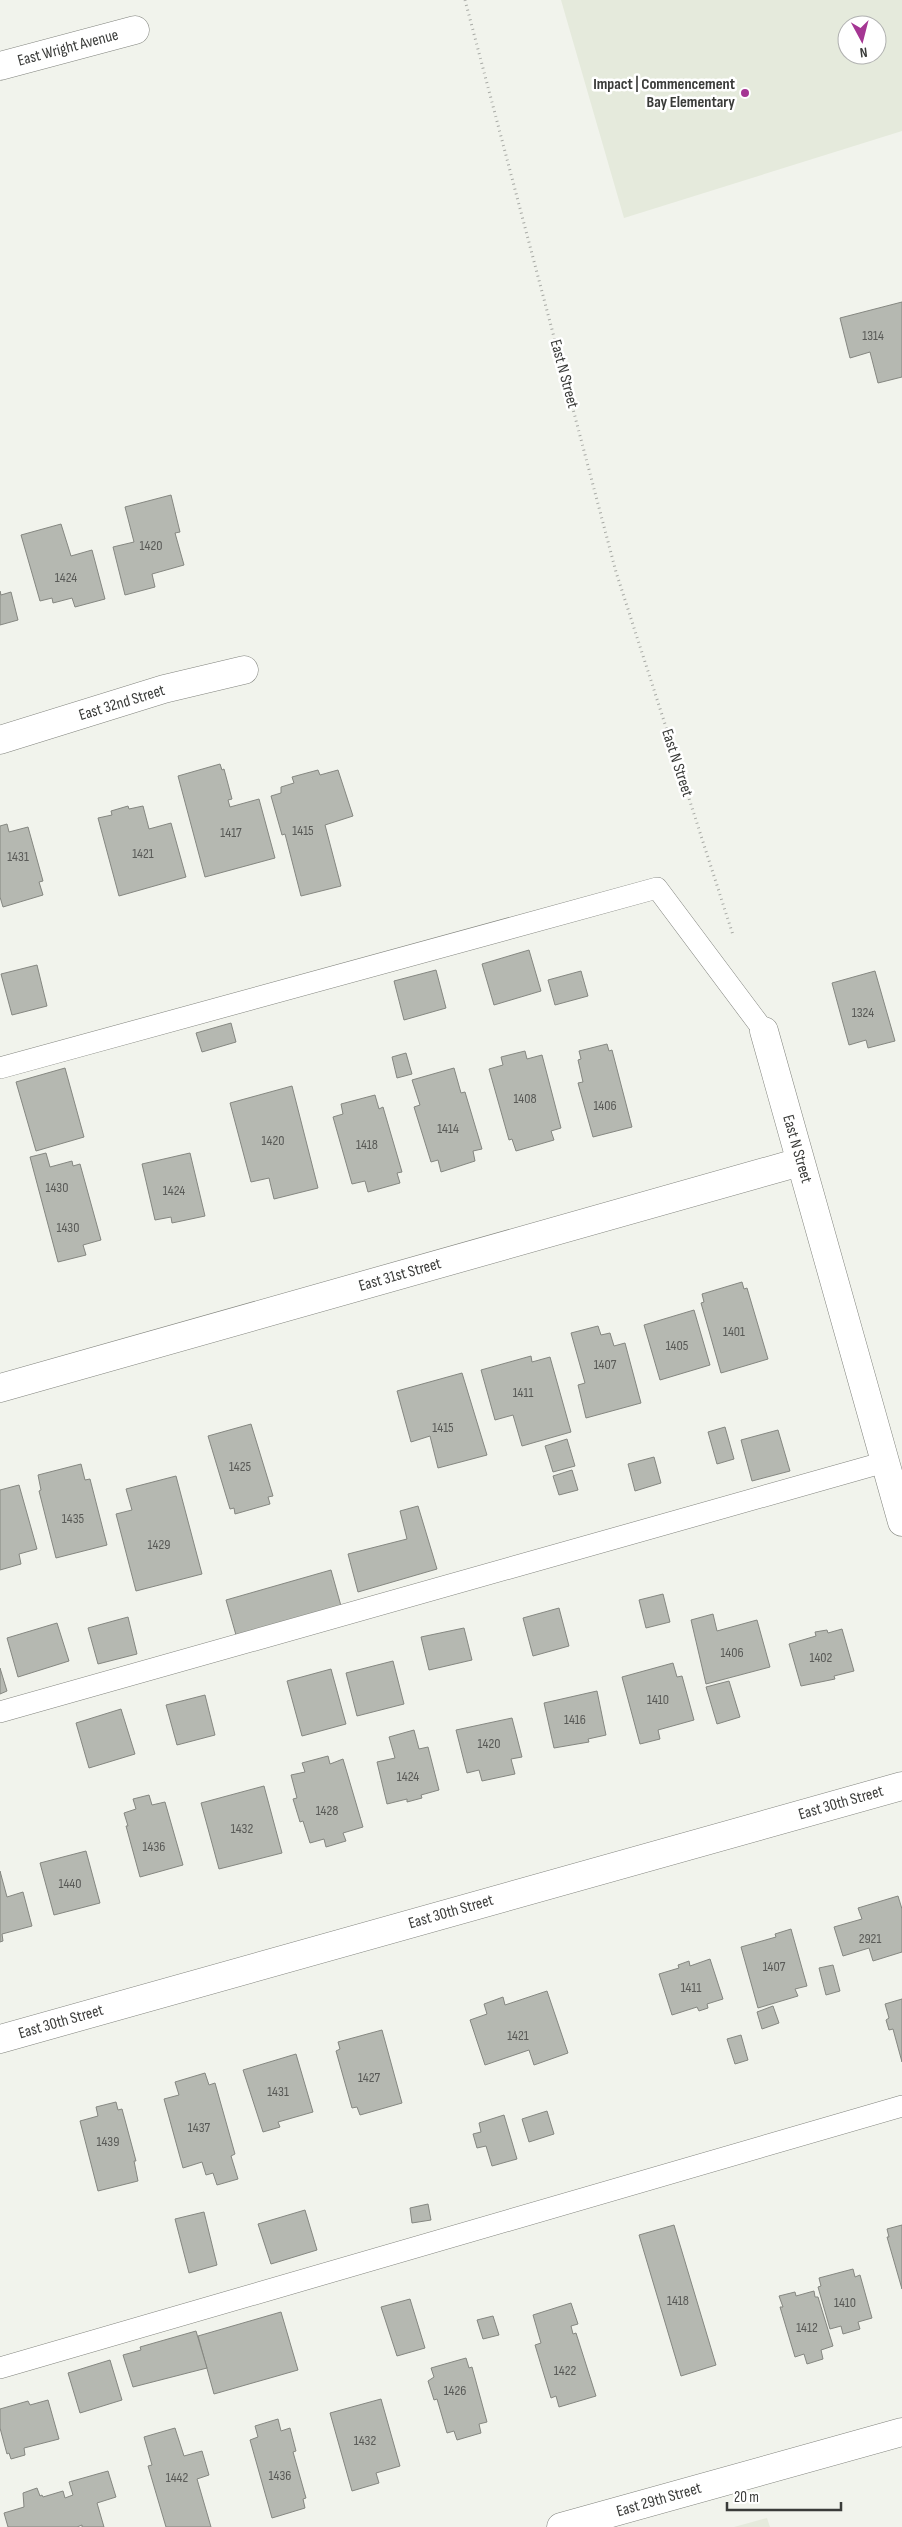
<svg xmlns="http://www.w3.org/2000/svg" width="902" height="2527" font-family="'Sofia Sans Condensed',sans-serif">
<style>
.built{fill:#e5eadc;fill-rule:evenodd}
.building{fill:#b5b8b1;stroke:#858781}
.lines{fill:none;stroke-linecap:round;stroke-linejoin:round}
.service-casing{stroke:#81837d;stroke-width:22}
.minor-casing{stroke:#81837d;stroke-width:29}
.path{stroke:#a8aaa5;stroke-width:3;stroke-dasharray:1 4;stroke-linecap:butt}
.service{stroke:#fff;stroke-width:21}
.minor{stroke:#fff;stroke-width:28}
.poi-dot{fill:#a53693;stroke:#fff;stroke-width:2}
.labels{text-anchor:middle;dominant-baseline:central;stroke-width:5;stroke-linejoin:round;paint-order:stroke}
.number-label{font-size:14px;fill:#595a57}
.street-label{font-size:16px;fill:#3a3b39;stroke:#fff}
.poi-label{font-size:16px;font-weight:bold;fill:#3a3b39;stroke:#fff;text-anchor:end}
</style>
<rect width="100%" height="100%" fill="#f1f3ec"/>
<g class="built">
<path d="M 561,0 L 902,0 L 902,131 L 624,218 ZM 847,25 L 877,25 L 877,55 L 847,55 Z"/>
<polygon points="767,2518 770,2527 734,2527"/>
</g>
<g class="building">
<polygon points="902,302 902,377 878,383 870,352 850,358 840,318"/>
<polygon points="171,495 180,532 175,533 184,565 152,574 155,587 125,595 113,547 134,542 125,507"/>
<polygon points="61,524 71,556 92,550 105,599 75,607 72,598 53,603 52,598 40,601 21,535"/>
<polygon points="0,591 1,595 11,592 18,620 0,625"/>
<polygon points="220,764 222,770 224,769 232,799 228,800 230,807 259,799 275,858 205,877 178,776"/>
<polygon points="318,770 320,775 338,770 353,816 325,825 341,886 301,896 285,834 282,835 271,796 281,793 281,787 294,783 292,777"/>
<polygon points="128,806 129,809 143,806 149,829 171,823 186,877 119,896 98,818 112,815 111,811"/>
<polygon points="7,824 9,832 28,827 43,881 39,882 43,895 3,907 0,897 0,826"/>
<polygon points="529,950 541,991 494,1005 482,964"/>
<polygon points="37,965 47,1006 12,1015 1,974"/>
<polygon points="436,970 446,1008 404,1020 394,981"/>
<polygon points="581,971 588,996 555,1005 548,980"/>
<polygon points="875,971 895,1041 868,1048 866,1040 849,1045 832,983"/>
<polygon points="231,1023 236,1042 202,1052 196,1033"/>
<polygon points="607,1044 609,1051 612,1050 632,1127 593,1137 578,1083 583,1082 578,1060 581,1059 579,1051"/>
<polygon points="525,1051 527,1059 542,1055 561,1128 551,1131 554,1140 516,1151 512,1139 509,1140 489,1069 503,1065 501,1057"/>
<polygon points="406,1053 412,1074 397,1078 392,1057"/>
<polygon points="65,1068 84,1137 36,1151 16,1082"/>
<polygon points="454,1068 461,1093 465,1092 482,1149 473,1151 475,1161 441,1172 438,1160 431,1162 414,1107 420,1105 412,1080"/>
<polygon points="292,1086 318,1188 274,1199 269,1178 251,1182 230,1103"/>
<polygon points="375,1095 379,1109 383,1107 402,1172 397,1173 400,1183 368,1192 365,1181 352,1184 333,1117 343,1114 341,1104"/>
<polygon points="46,1153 50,1167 72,1161 73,1166 80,1164 101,1240 83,1245 86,1255 58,1262 30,1157"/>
<polygon points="190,1153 205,1216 172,1223 171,1217 155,1220 142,1164"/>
<polygon points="742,1282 744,1289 747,1288 768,1359 721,1373 701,1303 704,1302 702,1294"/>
<polygon points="694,1310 710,1365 660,1380 644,1325"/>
<polygon points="598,1326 601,1335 610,1333 614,1346 625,1343 641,1403 586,1418 578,1385 585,1383 571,1333"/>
<polygon points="531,1356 532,1362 550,1357 571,1432 522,1446 513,1415 495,1420 481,1370"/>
<polygon points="462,1373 487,1455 438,1468 430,1436 411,1442 397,1391"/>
<polygon points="251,1424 273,1496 268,1497 270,1504 235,1514 234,1508 230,1509 208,1436"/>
<polygon points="725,1427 734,1459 717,1464 708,1432"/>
<polygon points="778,1430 790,1471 752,1481 741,1440"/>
<polygon points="567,1439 575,1466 553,1472 545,1446"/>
<polygon points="654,1457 661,1483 635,1491 628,1464"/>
<polygon points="81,1464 85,1480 90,1479 107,1545 56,1558 39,1491 41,1490 38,1475"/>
<polygon points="572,1470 578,1490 559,1495 553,1476"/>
<polygon points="176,1476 202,1574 136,1591 116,1514 132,1510 126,1489"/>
<polygon points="19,1485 37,1549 19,1554 21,1564 0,1570 0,1490"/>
<polygon points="418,1506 437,1569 358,1592 348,1554 407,1539 400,1511"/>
<polygon points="331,1570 341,1606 236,1635 226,1600"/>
<polygon points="663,1594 670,1622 646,1628 639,1600"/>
<polygon points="559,1608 569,1646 533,1656 523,1618"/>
<polygon points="713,1614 717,1631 757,1620 770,1667 706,1684 691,1620"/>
<polygon points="128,1617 137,1654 98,1664 88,1628"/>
<polygon points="57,1623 69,1661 18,1677 7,1638"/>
<polygon points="464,1628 472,1660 429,1670 421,1637"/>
<polygon points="842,1629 854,1671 834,1676 835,1679 801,1686 789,1644 816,1636 815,1632 827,1630 828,1633"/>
<polygon points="393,1661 404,1704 357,1716 346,1673"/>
<polygon points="673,1663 677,1677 682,1676 694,1720 658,1730 660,1739 640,1744 622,1677"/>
<polygon points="0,1668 7,1691 0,1694"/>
<polygon points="331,1669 346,1724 302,1736 287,1681"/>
<polygon points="729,1681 740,1717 717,1724 706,1687"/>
<polygon points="597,1691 606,1735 588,1739 589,1742 554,1748 544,1703"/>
<polygon points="205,1695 215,1735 177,1745 166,1705"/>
<polygon points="121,1709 135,1754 89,1768 76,1723"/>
<polygon points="512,1718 522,1757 511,1759 515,1774 482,1781 479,1770 467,1773 456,1730"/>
<polygon points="414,1730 419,1749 428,1747 439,1790 421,1795 422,1798 407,1802 407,1799 387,1804 377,1762 395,1758 389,1737"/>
<polygon points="328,1756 330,1764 343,1759 363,1827 343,1833 346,1841 326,1847 324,1839 310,1843 303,1821 300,1822 293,1799 297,1798 291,1775 305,1772 302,1763"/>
<polygon points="264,1786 282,1853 219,1869 201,1803"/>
<polygon points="149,1795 152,1805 165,1802 183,1865 140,1877 126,1826 128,1826 124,1813 136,1809 133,1799"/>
<polygon points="86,1851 100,1903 54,1915 40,1863"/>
<polygon points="0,1871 7,1897 23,1892 32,1926 2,1934 3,1941 0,1942"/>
<polygon points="898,1896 902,1909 902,1952 873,1961 869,1948 843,1956 834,1927 862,1919 858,1908"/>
<polygon points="791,1929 807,1986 795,1989 798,1996 758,2008 741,1947 776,1937 775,1934"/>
<polygon points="710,1959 723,1999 707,2004 708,2008 699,2011 697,2007 672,2015 659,1974 679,1968 678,1965 689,1961 690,1966"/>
<polygon points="833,1965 840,1991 826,1995 819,1968"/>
<polygon points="547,1991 568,2053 534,2065 529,2050 485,2065 470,2020 487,2014 484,2004 503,1997 505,2005"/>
<polygon points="902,1999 902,2062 893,2029 889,2030 886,2020 889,2018 885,2004"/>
<polygon points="773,2006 779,2023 762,2029 757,2012"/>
<polygon points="382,2030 402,2103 360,2115 357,2107 352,2108 336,2051 340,2049 338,2042"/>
<polygon points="741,2035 748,2060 735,2064 727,2039"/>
<polygon points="296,2054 313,2112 278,2122 280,2127 263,2132 243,2070"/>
<polygon points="205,2073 209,2085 215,2083 235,2154 231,2156 238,2179 217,2185 213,2173 206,2175 202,2162 183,2168 164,2099 179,2095 175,2082"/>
<polygon points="116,2102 118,2110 122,2109 136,2161 134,2161 138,2181 98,2191 80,2121 98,2116 96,2107"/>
<polygon points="547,2111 554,2134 529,2142 522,2119"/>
<polygon points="504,2115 517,2159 492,2166 486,2146 477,2148 473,2134 481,2132 479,2123"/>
<polygon points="428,2204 431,2220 412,2223 410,2208"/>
<polygon points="305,2210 317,2250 271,2264 258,2224"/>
<polygon points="204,2212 217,2265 189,2273 175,2219"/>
<polygon points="674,2225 716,2365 681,2376 639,2235"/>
<polygon points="902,2225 902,2289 887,2237 889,2237 887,2229"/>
<polygon points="853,2269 855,2277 860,2275 872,2318 858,2322 860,2329 843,2334 841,2326 830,2329 818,2287 821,2286 819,2278"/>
<polygon points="814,2291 815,2297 818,2297 833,2346 821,2350 823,2359 807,2364 804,2354 795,2357 780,2307 783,2307 779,2296 795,2292 796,2296"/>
<polygon points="410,2299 425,2348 397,2356 381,2307"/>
<polygon points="571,2303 578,2324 571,2326 573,2334 576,2333 596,2396 559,2407 556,2396 551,2398 535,2345 541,2343 533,2315"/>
<polygon points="281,2312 298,2370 214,2394 198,2336"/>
<polygon points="493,2316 499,2335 483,2339 477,2320"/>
<polygon points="196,2331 207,2368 133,2387 123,2355 141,2350 140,2347"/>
<polygon points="466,2358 469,2368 472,2367 487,2422 479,2424 481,2433 457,2440 454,2431 447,2433 437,2399 434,2400 428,2381 434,2377 431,2368"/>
<polygon points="110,2360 122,2400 80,2413 68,2373"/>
<polygon points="381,2399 400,2466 376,2473 379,2483 352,2491 330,2413"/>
<polygon points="48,2400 59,2439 24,2448 25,2455 11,2459 9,2453 7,2454 0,2428 0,2409 28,2401 30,2405"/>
<polygon points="278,2419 281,2431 290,2428 296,2451 293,2452 306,2498 303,2499 305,2508 272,2518 250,2440 258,2437 255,2426"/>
<polygon points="175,2428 184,2456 202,2451 209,2475 197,2479 211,2527 166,2527 148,2466 152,2465 144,2437"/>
<polygon points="108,2471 116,2497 97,2503 104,2527 82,2527 82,2525 77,2527 8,2527 4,2513 24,2507 23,2493 37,2488 40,2496 42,2495 43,2497 63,2491 65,2498 73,2495 69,2482"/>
</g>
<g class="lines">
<g class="service-casing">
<g id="service">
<polyline points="0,1068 657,888 764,1031"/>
<polyline points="0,1712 885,1462"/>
<polyline points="0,2368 902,2106"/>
</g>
</g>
<g class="minor-casing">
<g id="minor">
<polyline points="0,66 135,30"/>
<polyline points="0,740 164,689 244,670"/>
<polyline points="764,1031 902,1522"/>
<polyline points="0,1388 800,1162"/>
<polyline points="0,2039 902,1786"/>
<polyline points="561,2527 902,2432"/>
</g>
</g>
<polyline class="path" points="465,0 616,572 733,935"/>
<use href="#service" class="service"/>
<use href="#minor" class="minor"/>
</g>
<circle class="poi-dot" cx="745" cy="93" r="5"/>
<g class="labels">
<g class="number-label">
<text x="873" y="335">1314</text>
<text x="151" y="545">1420</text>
<text x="66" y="577">1424</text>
<text x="303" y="830">1415</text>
<text x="231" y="832">1417</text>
<text x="143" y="853">1421</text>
<text x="18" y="856">1431</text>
<text x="863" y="1012">1324</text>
<text x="525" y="1098">1408</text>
<text x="605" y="1105">1406</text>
<text x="448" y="1128">1414</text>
<text x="273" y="1140">1420</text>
<text x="367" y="1144">1418</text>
<text x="57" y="1187">1430</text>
<text x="174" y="1190">1424</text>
<text x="68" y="1227">1430</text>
<text x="734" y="1331">1401</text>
<text x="677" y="1345">1405</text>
<text x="605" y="1364">1407</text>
<text x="523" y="1392">1411</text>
<text x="443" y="1427">1415</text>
<text x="240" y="1466">1425</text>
<text x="73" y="1518">1435</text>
<text x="159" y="1544">1429</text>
<text x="732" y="1652">1406</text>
<text x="821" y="1657">1402</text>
<text x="658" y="1699">1410</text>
<text x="575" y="1719">1416</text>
<text x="489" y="1743">1420</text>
<text x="408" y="1776">1424</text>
<text x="327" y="1810">1428</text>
<text x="242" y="1828">1432</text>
<text x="154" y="1846">1436</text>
<text x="70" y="1883">1440</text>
<text x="870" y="1938">2921</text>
<text x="774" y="1966">1407</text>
<text x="691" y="1987">1411</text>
<text x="518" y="2035">1421</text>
<text x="369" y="2077">1427</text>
<text x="278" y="2091">1431</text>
<text x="199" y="2127">1437</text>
<text x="108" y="2141">1439</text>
<text x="678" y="2300">1418</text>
<text x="845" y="2302">1410</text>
<text x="807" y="2327">1412</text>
<text x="565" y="2370">1422</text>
<text x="455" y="2390">1426</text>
<text x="365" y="2440">1432</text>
<text x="280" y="2475">1436</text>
<text x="177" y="2477">1442</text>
</g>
<g class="street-label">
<text transform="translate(68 48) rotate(-15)">East Wright Avenue</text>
<text transform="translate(564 374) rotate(75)">East N Street</text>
<text transform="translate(122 703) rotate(-17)">East 32nd Street</text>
<text transform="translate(677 763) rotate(72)">East N Street</text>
<text transform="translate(797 1149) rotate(74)">East N Street</text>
<text transform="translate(400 1275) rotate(-16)">East 31st Street</text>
<text transform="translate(841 1803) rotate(-16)">East 30th Street</text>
<text transform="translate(451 1912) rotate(-16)">East 30th Street</text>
<text transform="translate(61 2022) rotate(-16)">East 30th Street</text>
<text transform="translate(659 2500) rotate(-16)">East 29th Street</text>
</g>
<g class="poi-label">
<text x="735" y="84">Impact | Commencement<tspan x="735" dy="18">Bay Elementary</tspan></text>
</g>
</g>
<g transform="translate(862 40) rotate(173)"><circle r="24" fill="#ffffff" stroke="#b0b1b0"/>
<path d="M0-4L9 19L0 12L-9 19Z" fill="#a53693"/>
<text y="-8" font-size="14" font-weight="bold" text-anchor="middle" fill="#3a3b39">N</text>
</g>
<path d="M727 2502v8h114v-8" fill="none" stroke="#3a3b39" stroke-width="2.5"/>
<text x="734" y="2502" font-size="15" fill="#3a3b39" stroke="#ffffff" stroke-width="4" paint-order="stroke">20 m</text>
</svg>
